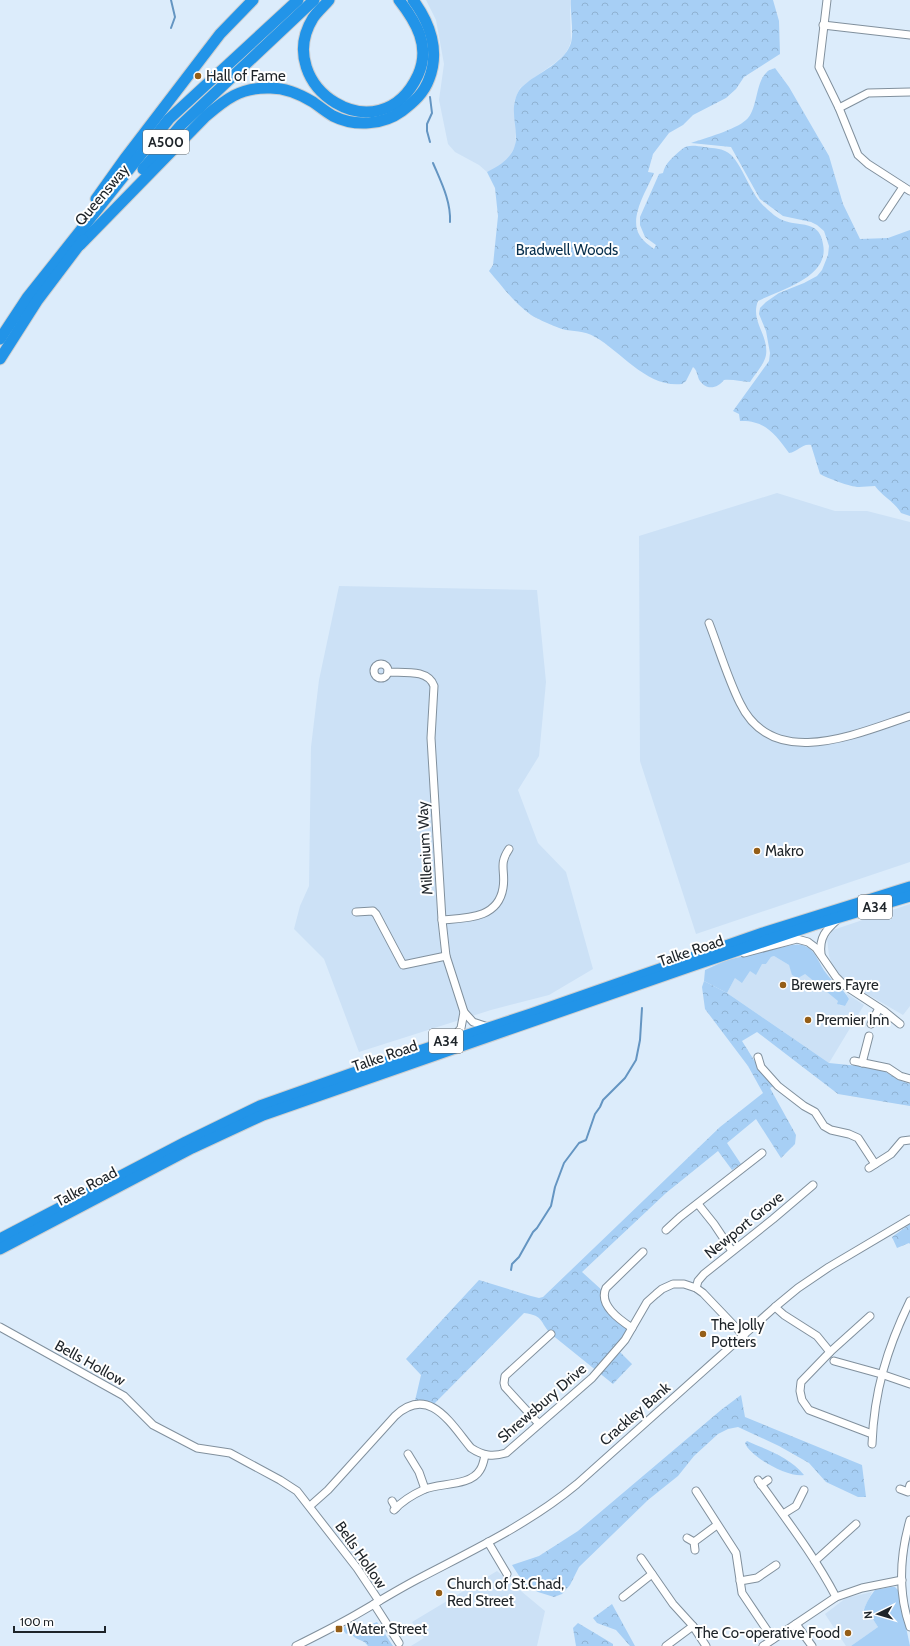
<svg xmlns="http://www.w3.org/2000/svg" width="910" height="1646" font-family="Cabin,sans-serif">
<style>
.built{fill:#cce1f6}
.green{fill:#a7cff5}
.forest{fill:url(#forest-crowns)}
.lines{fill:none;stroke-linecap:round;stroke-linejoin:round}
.stream{stroke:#6495c2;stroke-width:2}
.minor-casing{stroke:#81909d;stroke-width:9}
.highway-casing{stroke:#cecfd0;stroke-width:13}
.minor{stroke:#fff;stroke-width:7}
.highway{stroke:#2294e8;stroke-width:11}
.poi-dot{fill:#955e17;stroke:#fff;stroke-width:1.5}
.labels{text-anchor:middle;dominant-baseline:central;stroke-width:4;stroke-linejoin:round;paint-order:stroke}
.shield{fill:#fff;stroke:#626669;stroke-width:1}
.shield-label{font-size:14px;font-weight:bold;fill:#1e2429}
.poi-label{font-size:15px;fill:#1e2429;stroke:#fff;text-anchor:start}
.street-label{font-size:15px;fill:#1e2429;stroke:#fff}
.park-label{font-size:15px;fill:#08304e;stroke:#fff}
</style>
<defs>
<pattern id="forest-crowns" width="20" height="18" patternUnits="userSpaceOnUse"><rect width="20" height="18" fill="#a7cff5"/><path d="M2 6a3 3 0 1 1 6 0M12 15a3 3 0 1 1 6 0" fill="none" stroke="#8fb2d2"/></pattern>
</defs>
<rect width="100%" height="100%" fill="#dcecfb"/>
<g class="built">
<polygon points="426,0 571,0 570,12 571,41 569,47 565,54 556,62 520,88 514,102 516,132 515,146 509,158 498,167 487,172 479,165 455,152 448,144 439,100 444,64 436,20"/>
<polygon points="777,493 835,511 867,511 910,522 910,862 696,934 640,761 639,536"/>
<polygon points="339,586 537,590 546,682 539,756 518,790 538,843 566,872 593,969 549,995 491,1010 359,1052 324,959 294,929 300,906 309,886 311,747 319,680"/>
<polygon points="910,904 910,1006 903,1015 848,983 842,977 833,967 829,956 827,939 833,930"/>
<polygon points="774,956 789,965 791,969 805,974 839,1001 839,1005 845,1006 849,999 846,993 864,1005 829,1063 727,993 735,978 762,964 766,964 771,957"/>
<polygon points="497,1571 545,1611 537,1646 411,1646 424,1638 412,1622"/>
<polygon points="872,1592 863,1611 869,1613 878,1627 851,1646 846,1646 825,1614 846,1598"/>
</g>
<g class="green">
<path d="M 792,945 C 797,944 803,944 807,947 C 816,951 820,966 826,973 C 833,983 844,989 849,999 L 845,1006 L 837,1004 L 838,1001 L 805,974 L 798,978 L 792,975 L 789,965 L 774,956 L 771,957 L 766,964 L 762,964 L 756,975 L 750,971 L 742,983 L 735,978 L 727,993 L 704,981 L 705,970 L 727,960 Z"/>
<path d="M 891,1587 L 895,1587 L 898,1590 L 910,1646 L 851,1646 L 878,1627 L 869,1613 L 865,1615 L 863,1613 C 865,1605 869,1597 875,1590 Z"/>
</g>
<g class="forest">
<path d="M 571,0 L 773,0 L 779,21 L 780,54 L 744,77 L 736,89 L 726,98 L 693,115 L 683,125 L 669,133 L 653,154 L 648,172 L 654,173 C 647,190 628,218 640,236 C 643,241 649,245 654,249 L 656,245 L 645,237 L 640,225 L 640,217 L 659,174 L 663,173 C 665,163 673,157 681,150 C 687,144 696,146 704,147 C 711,148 719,148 725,151 C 741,157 749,194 765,207 C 770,212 778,219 785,221 C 793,224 803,223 812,227 C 819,230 822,237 823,244 C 830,277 782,289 758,301 C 750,321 769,335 766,355 C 764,365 755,374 750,382 C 741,382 733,379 724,380 C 718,388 707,391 700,381 C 697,377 698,371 693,367 L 686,381 L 682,384 C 647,388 622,352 595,337 C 584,330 573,332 562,329 C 556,327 537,319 531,315 C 514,303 502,286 489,271 L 493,265 L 498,216 L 495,188 L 487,172 C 540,147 500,120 520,89 C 522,86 526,84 529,81 C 543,71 566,60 571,43 C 574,32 570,13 571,0 Z"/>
<path d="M 775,68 L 789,87 L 829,156 L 843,204 L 860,239 L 888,238 L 910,230 L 910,516 L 901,513 C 895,502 882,496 875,486 C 869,486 864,487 859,487 C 850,487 827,478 820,474 L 811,445 C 802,443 798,452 789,453 C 775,434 765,420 740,421 L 739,414 L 733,411 L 769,361 L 770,353 L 766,331 L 759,314 L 760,308 L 766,302 L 779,293 L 804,283 L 817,276 L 822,270 L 828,255 L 829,246 L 824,231 L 817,225 L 811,222 L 783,216 L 760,199 L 731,147 L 691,143 C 705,138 735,130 746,120 C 758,110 755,82 767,72 C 768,70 773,69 775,68 Z"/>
<path d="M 704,981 L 727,993 L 829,1063 L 879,1068 L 899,1080 L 910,1084 L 910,1106 L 838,1094 L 757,1032 L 742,1041 L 759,1068 L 775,1085 L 770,1088 L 796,1135 L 795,1144 L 781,1158 L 756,1119 L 727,1143 L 741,1164 L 732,1170 L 718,1151 L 666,1193 L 582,1272 L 604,1292 L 605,1300 L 632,1328 L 617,1349 L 632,1364 L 613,1384 L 551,1334 C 539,1322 545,1316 524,1313 L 432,1406 L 414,1405 L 421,1375 L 406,1359 L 479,1280 L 531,1296 L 539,1298 L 543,1297 L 720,1127 L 763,1093 L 748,1066 L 705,1009 L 702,987 Z"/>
<polygon points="910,1224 910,1244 909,1243 897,1248 892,1237"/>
<polygon points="741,1395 745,1417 862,1465 866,1497 858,1497 826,1482 809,1463 779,1446 738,1427 728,1429 718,1434 694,1456 678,1476 648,1500 579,1567 570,1585 562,1594 554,1597 538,1592 525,1585 512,1565 539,1556 578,1531 721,1410"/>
<path d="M 747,1441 C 767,1450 790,1457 804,1475 C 789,1478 750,1457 745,1443 Z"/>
<polygon points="612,1604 635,1646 630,1646 616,1630 597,1623 593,1618"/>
<path d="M 377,1622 L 393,1646 L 368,1646 C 363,1638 356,1642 350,1632 L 346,1634 L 342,1628 L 348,1625 L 358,1632 L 366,1631 L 372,1624 Z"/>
<polygon points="578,1623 613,1644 613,1646 576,1646 573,1628"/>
</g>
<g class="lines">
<g class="stream">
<polyline points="171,0 175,17 171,28"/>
<polyline points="430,97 432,113 427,124 427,131 430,142"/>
<path d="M 433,163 C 441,182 451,201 450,222"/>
<polyline points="511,1270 512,1264 519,1257 533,1232 537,1228 551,1206 555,1187 564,1163 579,1143 586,1140 595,1114 600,1107 603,1100 625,1078 636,1060 640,1040 642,1008"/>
</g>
<g class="minor-casing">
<g id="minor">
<polyline points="827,0 819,67 839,108 858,155 868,164 910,191"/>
<polyline points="823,25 910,35"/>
<polyline points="839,108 868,93 910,92"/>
<polyline points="883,217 903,187"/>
<path d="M 709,623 C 719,649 728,679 740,703 C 773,772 858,733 910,716"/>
<circle cx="381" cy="671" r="7"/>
<path d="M 388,672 C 404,673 428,669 434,686 L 431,738 L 442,920 L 446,956 L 464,1012 L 461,1028 L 452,1039"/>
<polyline points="356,912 373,911 376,914 403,965 446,956"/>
<path d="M 442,920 C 466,918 498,919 503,888 C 506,871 498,865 509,849"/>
<polyline points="744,953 797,939 808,942 816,948 836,977 844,985 884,1011 900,1024"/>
<path d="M 821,954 C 819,937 826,930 838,919"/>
<polyline points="464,1012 473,1022 488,1027"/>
<polyline points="871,1024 879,1008"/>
<polyline points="758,1057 761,1067 778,1086 804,1106 815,1112 824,1126 831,1130 849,1134 858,1138 875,1164"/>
<polyline points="854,1061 888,1068 900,1076 910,1079"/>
<polyline points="862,1063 869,1036"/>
<polyline points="869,1168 891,1154 902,1141 910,1140"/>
<polyline points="698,1204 714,1224 732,1251"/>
<polyline points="666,1230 680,1217 762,1153"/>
<polyline points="696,1288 698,1281 704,1274 773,1219 813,1185"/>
<polyline points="775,1307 784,1315 817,1336 830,1352"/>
<polyline points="870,1316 830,1352 801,1382 800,1391 802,1400 809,1410 872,1434"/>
<polyline points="0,1327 124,1396 153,1425 197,1448 230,1453 280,1480 297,1491 357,1568 379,1601"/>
<path d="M 632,1328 C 620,1320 598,1305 606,1288 L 643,1252"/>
<polyline points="834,1361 881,1374 910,1384"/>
<polyline points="539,1424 505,1387 504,1383 505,1376 551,1334"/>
<path d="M 872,1444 C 874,1392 887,1348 910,1301"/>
<polyline points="408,1454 419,1472 425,1489"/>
<path d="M 758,1480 C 785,1518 814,1555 836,1597"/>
<polyline points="761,1485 768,1480"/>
<polyline points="900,1489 908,1492 910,1485"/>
<polyline points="696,1491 736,1553 742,1593 773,1639"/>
<polyline points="392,1501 396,1508"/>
<path d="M 310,1506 L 328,1490 L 395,1416 C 429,1384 451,1424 471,1448 C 483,1456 493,1457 506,1453 L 592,1378 L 625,1340 L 647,1302 L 656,1294 L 662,1289 L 673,1284 L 684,1284 L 696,1288 L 703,1293 L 744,1336"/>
<path d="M 394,1510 C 402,1501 414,1494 425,1489 C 440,1483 471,1486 480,1470 C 483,1466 484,1460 485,1455"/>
<polyline points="783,1514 796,1506 804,1490"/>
<path d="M 910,1520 C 900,1555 898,1593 910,1627"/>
<polyline points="687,1538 694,1542 695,1550"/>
<polyline points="488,1542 507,1574"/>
<polyline points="694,1542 717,1525"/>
<polyline points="641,1558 673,1604 693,1626 706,1646"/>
<polyline points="815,1561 856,1524"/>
<polyline points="740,1581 757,1578 776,1565"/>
<polyline points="623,1597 652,1574"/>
<polyline points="374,1604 399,1643"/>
<polyline points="796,1624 812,1646"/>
<path d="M 296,1646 C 314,1637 332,1628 350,1618 C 373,1605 395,1591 418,1579 C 473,1550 529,1524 577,1484 L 775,1307 L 798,1288 L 829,1267 L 910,1219"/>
<polyline points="666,1646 693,1626"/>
<polyline points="763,1646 836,1597 862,1588 902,1580"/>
</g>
</g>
<g class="highway-casing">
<g id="highway">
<path d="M 329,0 C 324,6 318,11 313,18 C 271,86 380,157 418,75 C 431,46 416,22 399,0"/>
<polyline points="143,169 181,125 314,0"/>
<polyline points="96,199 126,157 220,34 253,0"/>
<path d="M 80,245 L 206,116 C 226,99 240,88 267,88 C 283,87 300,94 313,102 C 320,107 326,112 333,116 C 355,127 383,125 402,111 C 414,102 424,93 429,79 C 440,51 430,23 413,0"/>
<polyline points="0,339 27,298 169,119 298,0"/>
<polyline points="0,359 37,301 83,240"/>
<polyline points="0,1239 186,1142 260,1106 359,1071 531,1014 763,933 910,887"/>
<polyline points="0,1249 192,1148 263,1115 694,965 813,925 910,896"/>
</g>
</g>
<use href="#minor" class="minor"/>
<use href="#highway" class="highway"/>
</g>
<g class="poi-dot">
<circle cx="198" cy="76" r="4"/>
<circle cx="757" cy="851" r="4"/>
<circle cx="783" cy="985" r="4"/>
<circle cx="808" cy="1020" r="4"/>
<circle cx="703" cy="1334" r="4"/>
<circle cx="439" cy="1593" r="4"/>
<rect x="335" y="1625" width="8" height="8" rx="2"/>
<circle cx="848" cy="1633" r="4"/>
</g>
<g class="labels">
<g class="shield">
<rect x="143" y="130" width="46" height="24" rx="3"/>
<rect x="858" y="895" width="34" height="24" rx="3"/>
<rect x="429" y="1029" width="34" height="24" rx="3"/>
</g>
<g class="shield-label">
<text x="166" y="142">A500</text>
<text x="875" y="907">A34</text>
<text x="446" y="1041">A34</text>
</g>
<g class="poi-label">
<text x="206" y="76">Hall of Fame</text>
<text x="765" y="851">Makro</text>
<text x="791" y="985">Brewers Fayre</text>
<text x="816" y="1020">Premier Inn</text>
<text x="711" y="1325">The Jolly<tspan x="711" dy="17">Potters</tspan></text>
<text x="447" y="1584">Church of St.Chad,<tspan x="447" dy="17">Red Street</tspan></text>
<text x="347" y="1629">Water Street</text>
<text x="840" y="1633" text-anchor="end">The Co-operative Food</text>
</g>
<g class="street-label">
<text transform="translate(102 195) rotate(-50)">Queensway</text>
<text transform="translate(425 848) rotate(-93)">Millenium Way</text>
<text transform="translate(691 951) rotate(-19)">Talke Road</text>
<text transform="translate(385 1056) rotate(-19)">Talke Road</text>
<text transform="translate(86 1187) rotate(-28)">Talke Road</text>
<text transform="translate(744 1225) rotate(-39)">Newport Grove</text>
<text transform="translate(90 1363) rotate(29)">Bells Hollow</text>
<text transform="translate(542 1403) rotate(-41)">Shrewsbury Drive</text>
<text transform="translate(635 1414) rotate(-41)">Crackley Bank</text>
<text transform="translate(361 1555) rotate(55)">Bells Hollow</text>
</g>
<g class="park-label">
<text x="567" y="250">Bradwell Woods</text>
</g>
</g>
<g transform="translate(878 1614) rotate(265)" stroke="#ffffff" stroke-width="3" paint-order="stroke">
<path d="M0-3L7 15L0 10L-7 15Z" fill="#1e2429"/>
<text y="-6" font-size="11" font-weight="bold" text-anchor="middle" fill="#1e2429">N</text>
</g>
<path d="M14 1626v6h91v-6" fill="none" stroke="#1e2429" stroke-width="2"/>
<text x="20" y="1626" font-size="12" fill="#1e2429" stroke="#ffffff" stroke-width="3" paint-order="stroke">100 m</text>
</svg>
